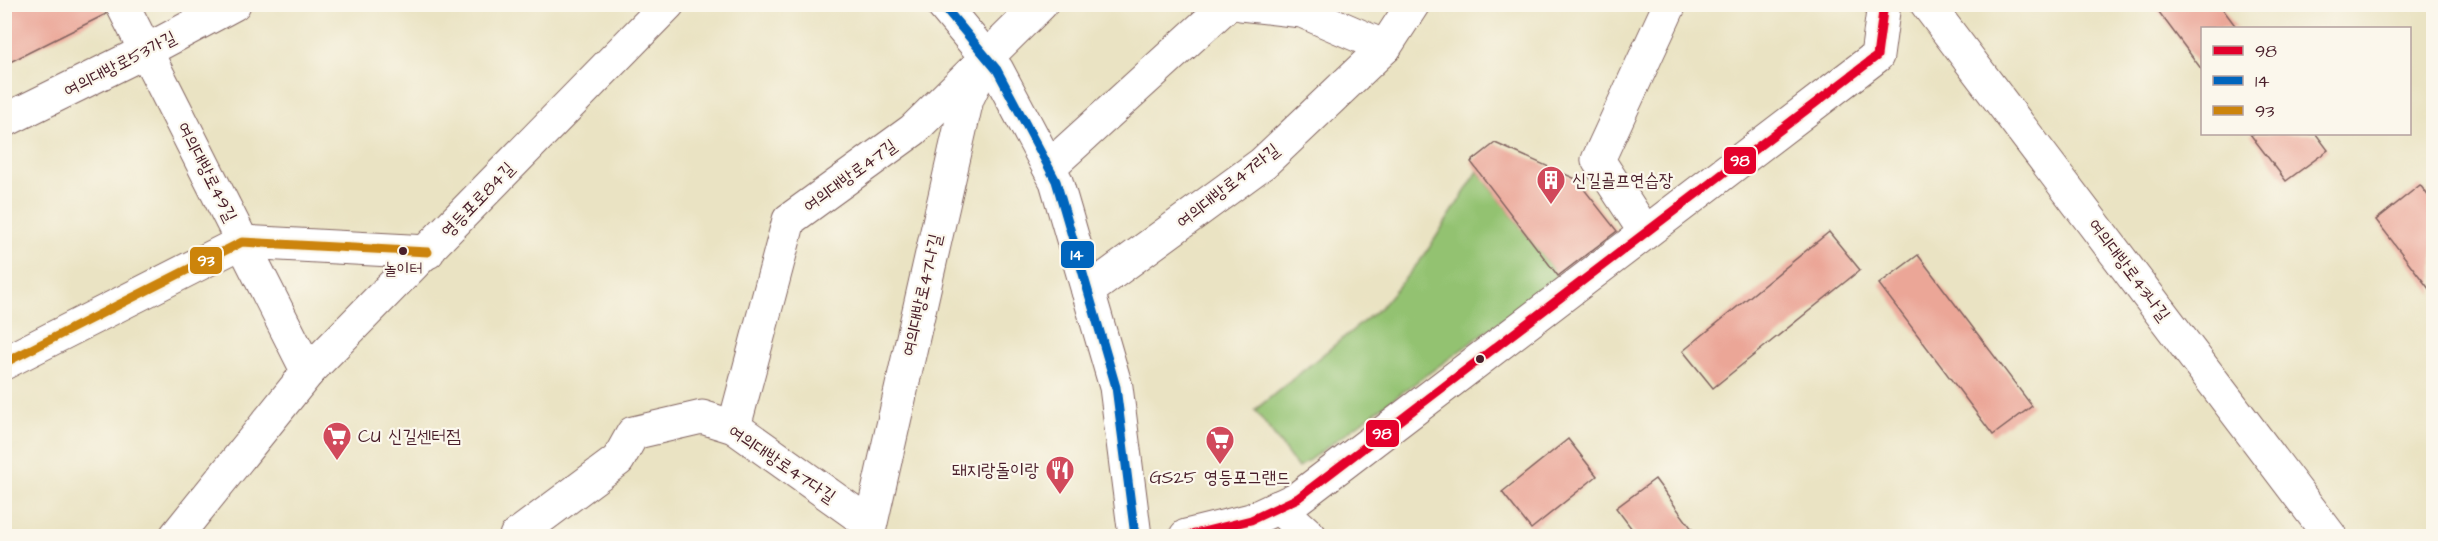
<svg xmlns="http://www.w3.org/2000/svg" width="2438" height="541" font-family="'Architects Daughter','Poor Story',sans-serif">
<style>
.grass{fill:#93c271;stroke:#6e704e;stroke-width:1.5}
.building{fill:#eba697}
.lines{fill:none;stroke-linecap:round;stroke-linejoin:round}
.minor-casing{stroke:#826460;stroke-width:35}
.minor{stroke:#fff;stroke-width:33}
.bus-1-casing{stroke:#fbf7ec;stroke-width:14}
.bus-2-casing{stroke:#fbf7ec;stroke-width:14}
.bus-3-casing{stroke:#fbf7ec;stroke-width:14}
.bus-1{stroke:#e4002b;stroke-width:9}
.bus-2{stroke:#0065bd;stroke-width:9}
.bus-3{stroke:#cc840b;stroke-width:9}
.bus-dot{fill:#4a1f2b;stroke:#fbf7ec;stroke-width:2}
.labels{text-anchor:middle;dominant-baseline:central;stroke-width:4.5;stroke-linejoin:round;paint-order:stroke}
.bus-label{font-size:16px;fill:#4a1f2b;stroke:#fbf7ec}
.street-label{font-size:18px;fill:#4a1f2b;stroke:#fbf7ec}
.poi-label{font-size:18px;fill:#4a1f2b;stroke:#fbf7ec;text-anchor:start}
.line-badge{stroke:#fbf7ec;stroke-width:2}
.badge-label{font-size:16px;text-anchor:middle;font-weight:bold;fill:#fff}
</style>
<rect width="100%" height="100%" fill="#fbf7ec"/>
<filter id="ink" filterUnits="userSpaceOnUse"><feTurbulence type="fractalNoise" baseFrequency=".0167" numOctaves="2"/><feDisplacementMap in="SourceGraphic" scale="12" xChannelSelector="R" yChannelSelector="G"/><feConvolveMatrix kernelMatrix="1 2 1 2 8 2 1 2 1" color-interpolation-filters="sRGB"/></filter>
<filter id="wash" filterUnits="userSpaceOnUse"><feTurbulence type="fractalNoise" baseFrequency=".008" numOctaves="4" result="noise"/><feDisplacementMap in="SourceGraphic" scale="24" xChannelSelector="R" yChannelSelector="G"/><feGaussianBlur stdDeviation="1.35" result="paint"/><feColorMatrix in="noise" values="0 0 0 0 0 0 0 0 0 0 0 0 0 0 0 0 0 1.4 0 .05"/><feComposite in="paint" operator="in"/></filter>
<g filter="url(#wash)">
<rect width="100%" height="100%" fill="#eae3c3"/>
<polygon class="grass" points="1478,171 1560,278 1298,468 1255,410 1381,307 1424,256"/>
<g id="blocks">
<g class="building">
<polygon points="4,4 104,4 106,14 4,65"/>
<polygon points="2153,4 2219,4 2237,28 2202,28 2202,70"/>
<polygon points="2250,134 2316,134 2328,150 2286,181"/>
<polygon points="1495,143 1576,179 1617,231 1558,276 1471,162"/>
<polygon points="2420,185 2433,202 2433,294 2376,220"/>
<polygon points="1829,232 1860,270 1713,388 1683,351"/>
<polygon points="1918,255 2032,406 1993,435 1879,284"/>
<polygon points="1568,439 1597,476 1531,529 1502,492"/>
<polygon points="1655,479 1698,537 1638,537 1616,508"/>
</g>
</g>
</g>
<g filter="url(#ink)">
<use href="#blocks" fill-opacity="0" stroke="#826460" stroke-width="1.5"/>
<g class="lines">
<g class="minor-casing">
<g id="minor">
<polyline points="122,4 308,372"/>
<polyline points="942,4 997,70 1056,181 1116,387 1135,536"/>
<polyline points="1241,4 1302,11 1385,47"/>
<polyline points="1927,4 2330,536"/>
<polyline points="4,121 146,51 234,4"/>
<polyline points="1049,167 1228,4"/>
<polyline points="1645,232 1598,160 1670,4"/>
<polyline points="1088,291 1263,163 1385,47 1413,4"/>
<polyline points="4,363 242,242 428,252"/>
<polyline points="734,427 789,220 913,130 1041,4"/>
<polyline points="1278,507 1310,536"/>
<polyline points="176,536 308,372 668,4"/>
<polyline points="516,536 618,460 633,433 702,417 734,427 870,524"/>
<polyline points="868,536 967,99 980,72"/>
<polyline points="1186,536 1251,520 1298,498 1877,56 1884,4"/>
</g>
</g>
<use href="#minor" class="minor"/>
<g class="bus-1-casing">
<polyline id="bus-1" points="1186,536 1251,520 1298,498 1877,56 1884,4"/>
</g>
<g class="bus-2-casing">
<polyline id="bus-2" points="942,4 997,70 1056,181 1116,387 1135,536"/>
</g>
<g class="bus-3-casing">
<polyline id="bus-3" points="4,363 242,242 428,252"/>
</g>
<use href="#bus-1" class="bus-1"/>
<use href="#bus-2" class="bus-2"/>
<use href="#bus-3" class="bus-3"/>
</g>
</g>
<defs>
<g id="building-pin" transform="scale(1.5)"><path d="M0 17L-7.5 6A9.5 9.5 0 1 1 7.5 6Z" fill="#d1495b" stroke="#fbf7ec"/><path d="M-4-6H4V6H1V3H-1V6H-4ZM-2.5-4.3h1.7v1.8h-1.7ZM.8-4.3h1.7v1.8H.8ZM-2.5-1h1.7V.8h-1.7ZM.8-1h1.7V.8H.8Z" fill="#fff"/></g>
<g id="supermarket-pin" transform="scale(1.5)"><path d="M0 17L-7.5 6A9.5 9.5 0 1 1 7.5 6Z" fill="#d1495b" stroke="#fbf7ec"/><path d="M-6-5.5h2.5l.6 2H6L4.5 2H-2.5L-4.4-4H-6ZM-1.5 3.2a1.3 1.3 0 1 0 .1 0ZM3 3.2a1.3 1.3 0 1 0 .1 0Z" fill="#fff"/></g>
<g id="restaurant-pin" transform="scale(1.5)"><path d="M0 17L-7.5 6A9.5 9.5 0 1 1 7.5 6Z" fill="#d1495b" stroke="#fbf7ec"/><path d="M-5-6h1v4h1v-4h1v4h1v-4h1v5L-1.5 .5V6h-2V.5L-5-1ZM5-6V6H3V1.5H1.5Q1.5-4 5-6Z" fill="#fff"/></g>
</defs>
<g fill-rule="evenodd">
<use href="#building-pin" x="1551" y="180"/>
<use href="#supermarket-pin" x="337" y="436"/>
<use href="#supermarket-pin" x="1220" y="440"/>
<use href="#restaurant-pin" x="1060" y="470"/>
</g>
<g class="bus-dot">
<circle cx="403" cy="251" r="5"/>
<circle cx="1480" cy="359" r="5"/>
</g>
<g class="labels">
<g class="bus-label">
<text x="403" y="269">놀이터</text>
</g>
<g class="street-label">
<text transform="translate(120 64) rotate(-27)">여의대방로53가길</text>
<text transform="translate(207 172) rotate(63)">여의대방로49길</text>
<text transform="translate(850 176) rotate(-36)">여의대방로47길</text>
<text transform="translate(1228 186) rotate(-38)">여의대방로47라길</text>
<text transform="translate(478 200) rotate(-46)">영등포로84길</text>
<text transform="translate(2129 270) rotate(53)">여의대방로43나길</text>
<text transform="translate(922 295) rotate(-77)">여의대방로47나길</text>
<text transform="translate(782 464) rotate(34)">여의대방로47다길</text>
</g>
<g class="poi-label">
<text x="1572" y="180">신길골프연습장</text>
<text x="358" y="436">CU 신길센터점</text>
<text x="1039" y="470" text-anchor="end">돼지랑돌이랑</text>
<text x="1220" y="477" text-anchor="middle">GS25 영등포그랜드</text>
</g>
</g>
<g class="line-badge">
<rect x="1723" y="146" width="34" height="29" rx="6" fill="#e4002b"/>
<rect x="1060" y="240" width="35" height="29" rx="6" fill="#0065bd"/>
<rect x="189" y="246" width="34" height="29" rx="6" fill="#cc840b"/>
<rect x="1365" y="419" width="35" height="29" rx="6" fill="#e4002b"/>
</g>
<g class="badge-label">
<text x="1740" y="166">98</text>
<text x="1077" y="260">14</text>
<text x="206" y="266">93</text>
<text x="1382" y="439">98</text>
</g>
<rect width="2438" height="541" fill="none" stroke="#fbf7ec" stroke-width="24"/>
<rect x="2201" y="27" width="210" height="108" fill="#fbf7ec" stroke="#b4a19f" stroke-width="1.5"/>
<rect x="2213" y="46" width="30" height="9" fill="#e4002b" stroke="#b4a19f" stroke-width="1.5"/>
<text x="2255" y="57" font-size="18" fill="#4a1f2b">98</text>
<rect x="2213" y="76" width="30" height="9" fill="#0065bd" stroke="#b4a19f" stroke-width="1.5"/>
<text x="2255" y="87" font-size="18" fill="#4a1f2b">14</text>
<rect x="2213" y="106" width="30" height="9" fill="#cc840b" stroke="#b4a19f" stroke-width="1.5"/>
<text x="2255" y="117" font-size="18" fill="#4a1f2b">93</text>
</svg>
